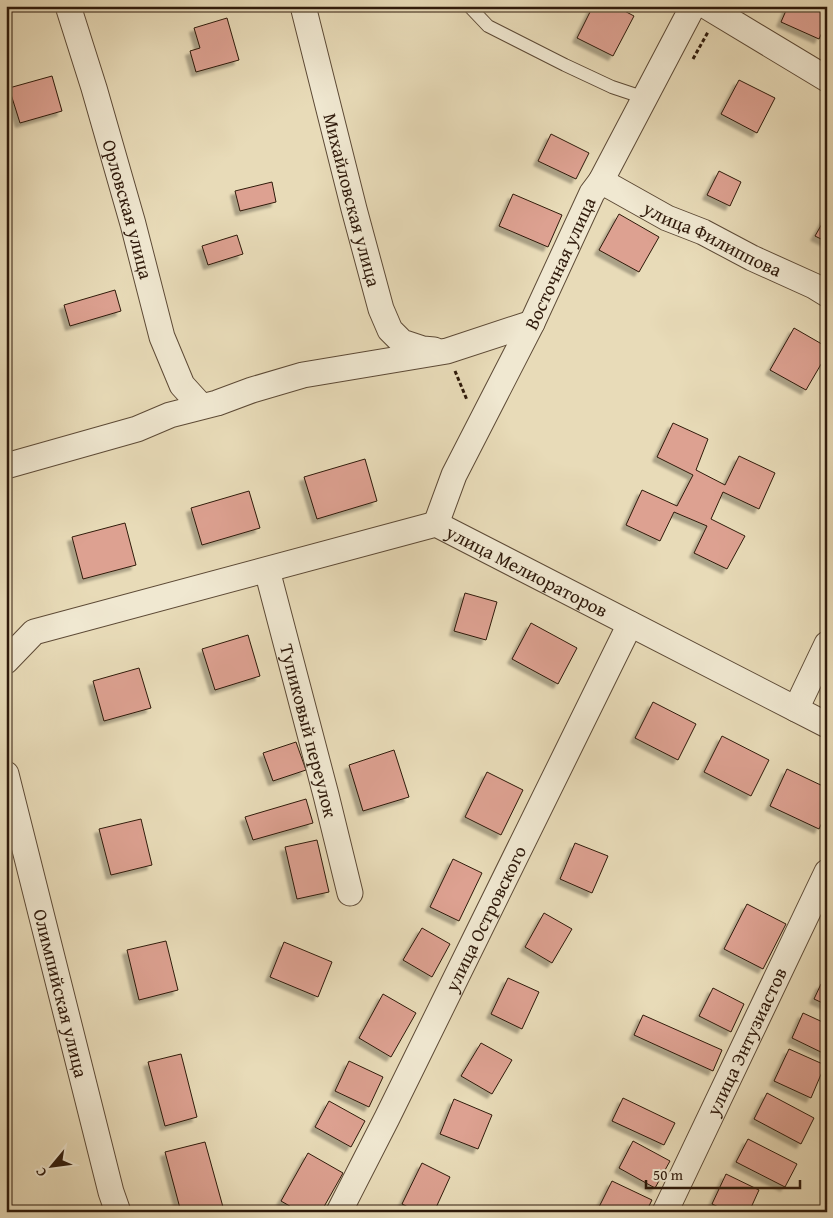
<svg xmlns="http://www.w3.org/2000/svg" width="833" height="1218" font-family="'Gentium Book Plus',serif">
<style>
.building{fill:#dda191;stroke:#2f1a0b;filter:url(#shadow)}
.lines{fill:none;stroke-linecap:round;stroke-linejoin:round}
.lane-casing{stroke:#5d4a36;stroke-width:14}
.street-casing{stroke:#5d4a36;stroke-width:27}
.path{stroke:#2f1a0b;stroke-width:3;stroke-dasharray:4 2.5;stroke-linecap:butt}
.lane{stroke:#f0e8d1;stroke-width:12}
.street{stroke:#f0e8d1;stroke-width:25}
.labels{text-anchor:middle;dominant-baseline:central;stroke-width:4.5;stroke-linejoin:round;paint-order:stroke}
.street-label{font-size:19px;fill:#2f1a0b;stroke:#f0e8d1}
</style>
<defs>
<filter id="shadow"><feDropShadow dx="-4.5" dy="4.5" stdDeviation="1" flood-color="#0004"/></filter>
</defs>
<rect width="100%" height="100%" fill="#e8dbb8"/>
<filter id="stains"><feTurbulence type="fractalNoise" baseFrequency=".004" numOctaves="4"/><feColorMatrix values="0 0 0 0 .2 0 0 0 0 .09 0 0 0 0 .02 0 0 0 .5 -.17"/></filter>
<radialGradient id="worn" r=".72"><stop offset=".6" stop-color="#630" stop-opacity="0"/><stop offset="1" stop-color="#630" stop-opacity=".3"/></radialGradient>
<g class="building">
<polygon points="593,6 615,6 634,16 613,56 577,38"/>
<polygon points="788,6 827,7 827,22 819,39 781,22"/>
<polygon points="227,18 239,60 196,72 190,51 200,48 194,28"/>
<polygon points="52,76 62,111 20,123 9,88"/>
<polygon points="739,80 775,98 757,133 721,114"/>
<polygon points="551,134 589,153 576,179 538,161"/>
<polygon points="719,171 741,182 730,206 707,195"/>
<polygon points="272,182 276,202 240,211 235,191"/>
<polygon points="513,194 562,215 548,247 499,226"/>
<polygon points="619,214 659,237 639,272 599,250"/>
<polygon points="827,215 827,242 815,236"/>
<polygon points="237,235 243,254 208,265 202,246"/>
<polygon points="115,290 121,311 70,326 64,305"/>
<polygon points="794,328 827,347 827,354 806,390 770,370"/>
<polygon points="673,423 708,439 696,470 725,485 739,456 775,473 759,509 723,492 711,519 745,536 727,569 694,553 707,526 674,512 660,541 626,525 642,490 677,506 693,475 657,457"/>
<polygon points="365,459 377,501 317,519 304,477"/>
<polygon points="249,491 260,528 202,545 191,508"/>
<polygon points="125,523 136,565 83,579 72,537"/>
<polygon points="465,593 497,602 486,640 454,631"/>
<polygon points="531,623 577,648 558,684 512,659"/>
<polygon points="248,635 260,676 215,690 202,649"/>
<polygon points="139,668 151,708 104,721 93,681"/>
<polygon points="653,702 696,724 678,760 635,738"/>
<polygon points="722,736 769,760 751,796 704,772"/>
<polygon points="296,742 306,770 273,781 263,753"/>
<polygon points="394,750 409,797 363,811 349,765"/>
<polygon points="787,769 827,788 827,812 819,829 770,806"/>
<polygon points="487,772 523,790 501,835 465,817"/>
<polygon points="306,799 313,823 253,840 245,817"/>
<polygon points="141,819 152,865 111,875 99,829"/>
<polygon points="317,840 329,892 297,899 285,847"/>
<polygon points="575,843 608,856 592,893 560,879"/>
<polygon points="453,859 482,873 459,921 430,907"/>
<polygon points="747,904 786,924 763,969 724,949"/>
<polygon points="544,913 572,929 552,963 525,947"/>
<polygon points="422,928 450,944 432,977 403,960"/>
<polygon points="166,941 178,990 139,1000 127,950"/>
<polygon points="284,942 332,962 318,997 270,977"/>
<polygon points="508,978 539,992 522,1029 491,1014"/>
<polygon points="826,978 827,978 827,1005 814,999 821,984 823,985"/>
<polygon points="713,988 744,1004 731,1032 699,1016"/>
<polygon points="383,994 416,1013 391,1057 359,1038"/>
<polygon points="803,1013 827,1024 827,1055 792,1038"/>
<polygon points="643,1015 722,1050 713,1071 634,1035"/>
<polygon points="481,1043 512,1060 492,1094 461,1076"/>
<polygon points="789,1049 825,1065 811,1098 774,1081"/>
<polygon points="181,1054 197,1117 165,1126 148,1062"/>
<polygon points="349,1061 383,1077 369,1107 335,1091"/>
<polygon points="767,1093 814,1118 801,1144 754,1119"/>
<polygon points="623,1098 675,1123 664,1145 612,1121"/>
<polygon points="454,1099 492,1115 478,1149 440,1134"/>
<polygon points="329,1101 365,1121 351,1147 315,1127"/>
<polygon points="748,1139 797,1164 785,1187 736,1162"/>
<polygon points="633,1141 670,1161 655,1188 619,1168"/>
<polygon points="205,1142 223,1207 204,1212 181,1212 165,1152"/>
<polygon points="308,1153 343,1173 321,1212 300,1212 281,1201"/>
<polygon points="422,1163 450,1177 434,1212 418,1212 402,1204"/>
<polygon points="726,1174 759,1190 749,1212 729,1212 712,1204"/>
<polygon points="612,1181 652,1200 646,1212 609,1212 599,1207"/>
</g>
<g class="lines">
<g class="lane-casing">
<polyline id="lane" points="469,6 488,26 565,65 612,87 645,98"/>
</g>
<g class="street-casing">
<g id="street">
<path id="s1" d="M 68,6 L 94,88 L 133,224 L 162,337 L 182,385 L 201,406"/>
<path id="s2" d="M 303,6 L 354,209 L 381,309 L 390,330 L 402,342 L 423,349 L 434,350"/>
<polyline points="706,6 827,79"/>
<path id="s3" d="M 601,181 L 667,218 L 703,232 L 752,258 L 814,286 L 827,294"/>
<polyline points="6,466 137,429 170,415 217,403 252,390 303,375 447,351 532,323"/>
<path id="s4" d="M 436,524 L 454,475 L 532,323 L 592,193 L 601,181 L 693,6"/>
<path id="s5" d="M 267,570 L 326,795 L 350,893"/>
<path id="s6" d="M 6,661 L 34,632 L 436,524 L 827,725"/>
<polyline points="796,709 827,644"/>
<path id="s7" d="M 6,774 L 111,1192 L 118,1212"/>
<path id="s8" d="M 339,1212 L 387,1118 L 630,624"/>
<path id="s9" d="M 665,1212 L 827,872"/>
</g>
</g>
<g class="path">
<polyline points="693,59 708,32"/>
<polyline points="455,371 467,400"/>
</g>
<use href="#lane" class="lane"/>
<use href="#street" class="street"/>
</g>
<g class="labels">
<g class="street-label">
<text stroke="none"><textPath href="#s2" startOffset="200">Михайловская улица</textPath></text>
<text stroke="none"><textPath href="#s1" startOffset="212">Орловская улица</textPath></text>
<text stroke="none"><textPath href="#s3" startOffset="126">улица Филиппова</textPath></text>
<text stroke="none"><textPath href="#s4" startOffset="289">Восточная улица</textPath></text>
<text stroke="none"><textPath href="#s6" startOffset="559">улица Мелиораторов</textPath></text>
<text stroke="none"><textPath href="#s5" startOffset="166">Тупиковый переулок</textPath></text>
<text stroke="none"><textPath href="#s8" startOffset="328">улица Островского</textPath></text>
<text stroke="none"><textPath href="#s7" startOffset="226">Олимпийская улица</textPath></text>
<text stroke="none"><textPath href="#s9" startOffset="189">улица Энтузиастов</textPath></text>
</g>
</g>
<rect width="833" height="1218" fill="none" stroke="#e8dbb8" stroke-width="25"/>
<rect x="8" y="8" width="818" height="1203" fill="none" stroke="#2f1a0b" stroke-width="2.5"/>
<rect x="12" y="12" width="808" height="1193" fill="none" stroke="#2f1a0b"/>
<g transform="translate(52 1166) rotate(241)" stroke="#f0e8d1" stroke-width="4" paint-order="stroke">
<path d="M0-4L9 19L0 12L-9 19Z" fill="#2f1a0b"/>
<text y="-8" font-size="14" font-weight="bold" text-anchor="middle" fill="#2f1a0b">С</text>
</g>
<path d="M646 1180v8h154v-8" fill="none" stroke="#2f1a0b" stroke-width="2.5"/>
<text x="653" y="1180" font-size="15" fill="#2f1a0b" stroke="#f0e8d1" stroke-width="4" paint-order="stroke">50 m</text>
<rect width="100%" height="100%" filter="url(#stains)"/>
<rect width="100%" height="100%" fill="url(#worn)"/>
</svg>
